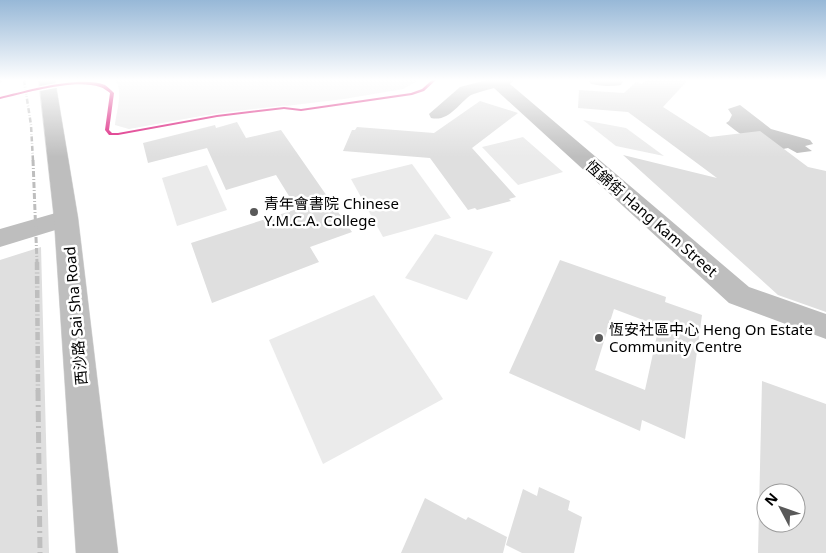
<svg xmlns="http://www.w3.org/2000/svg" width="826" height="553" font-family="'Noto Sans','Noto Sans TC',sans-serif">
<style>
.green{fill:#ebebeb}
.water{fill:#bebebe}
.building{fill:#dfdfdf;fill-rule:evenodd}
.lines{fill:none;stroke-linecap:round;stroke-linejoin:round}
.major-casing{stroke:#dbdbdb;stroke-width:1}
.minor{fill:#bebebe;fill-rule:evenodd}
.major{fill:#bebebe;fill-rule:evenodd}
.rail-far3{stroke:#bebebe;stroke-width:2.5;stroke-dasharray:5 2 0.5 2;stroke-linecap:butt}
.rail-far2{stroke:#bebebe;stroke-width:3;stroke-dasharray:6 2 1 2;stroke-linecap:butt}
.rail-far1{stroke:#bebebe;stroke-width:4.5;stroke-dasharray:8 2.5 1 2.5;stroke-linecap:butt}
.rail{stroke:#bebebe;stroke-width:5;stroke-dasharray:11 4 2 4;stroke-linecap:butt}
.cycleway-casing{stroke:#fff;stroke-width:3}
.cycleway{fill:#d6006c;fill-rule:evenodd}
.poi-dot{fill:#595959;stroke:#fff;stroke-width:2}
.labels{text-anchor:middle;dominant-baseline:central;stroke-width:5;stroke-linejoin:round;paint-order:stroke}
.poi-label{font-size:15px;fill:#000;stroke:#fff;text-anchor:start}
.street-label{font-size:15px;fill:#000;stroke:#fff}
</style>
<rect width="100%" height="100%" fill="#fff"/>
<g class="green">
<path d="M 115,80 L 419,80 L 403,89 L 344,99 L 201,116 L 129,129 L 115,125 C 116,113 124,90 115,80 Z"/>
<polygon points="583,120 626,128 664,156 616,146"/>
<polygon points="523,137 563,172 518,185 482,147"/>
<polygon points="412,164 451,218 383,237 351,179"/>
<polygon points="207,165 227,210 177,226 162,178"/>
<polygon points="435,234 493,252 467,300 405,278"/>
<polygon points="374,295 443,399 323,464 269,340"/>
</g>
<path class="water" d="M 740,105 L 771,129 L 810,140 L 813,144 L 805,146 L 812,151 L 797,153 L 788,148 C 764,154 744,137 726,123 L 729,121 L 732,115 L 728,109 Z"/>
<g class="building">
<polygon points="646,80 688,80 663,107 710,137 760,131 808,167 826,171 826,312 778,295 623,155 717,178 628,112 578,108 579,90 624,93 636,82 642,84"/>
<polygon points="480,101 518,113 472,148 516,197 509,199 511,201 477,210 475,208 468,210 430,158 343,151 352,130 355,130 357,127 434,133"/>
<polygon points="237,122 246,138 281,130 352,232 310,247 319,262 212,303 191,243 297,209 276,175 226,190 207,148 148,163 143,143 215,125 216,128"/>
<polygon points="41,247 49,553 0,553 0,260"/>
<path d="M 560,260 L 666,297 L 665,302 L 702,315 L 685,439 L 642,420 L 640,431 L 509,373 ZM 614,309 L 659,326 L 645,390 L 595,370 Z"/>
<path d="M 762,381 L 826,404 L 826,553 L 758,553 ZM 766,493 L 796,493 L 796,523 L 766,523 Z"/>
<polygon points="539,487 570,501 568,510 582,517 574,553 522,553 506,545 523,489 537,496"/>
<polygon points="425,498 466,520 468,517 507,537 503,553 401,553"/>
</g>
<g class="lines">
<g class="major-casing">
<polygon id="major" points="39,80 55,80 78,218 118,553 76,553 54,218"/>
</g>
<g class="minor">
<path d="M 487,80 L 514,80 L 510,84 L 749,287 L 826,314 L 826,339 L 729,303 L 494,88 C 487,90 478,92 471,95 C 458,104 449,122 431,118 L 429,114 L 460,87 Z"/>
<path d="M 589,80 L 622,80 L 623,81 L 621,85 C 611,87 601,86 591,84 Z"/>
<polygon points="66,210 75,212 78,218 75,224 0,247 0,229"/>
</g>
<use href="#major" class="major"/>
<g class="rail-far3">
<polyline points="24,80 31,125 33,161"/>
<polyline points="0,82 1,80"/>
</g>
<polyline class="rail-far2" points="33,160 37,263"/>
<polyline class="rail-far1" points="37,262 38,391"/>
<polyline class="rail" points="38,390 40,553"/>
<g class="cycleway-casing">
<path id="cycleway" d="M 432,80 L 436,80 L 424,91 L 412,95 L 301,111 L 284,109 L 217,117 L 118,135 L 109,135 L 105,130 L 110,93 C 107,91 104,88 100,87 C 75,78 26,93 0,99 L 0,97 C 25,91 81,75 105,85 C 108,87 111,90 114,93 L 109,130 L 112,133 L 118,133 L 217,115 L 284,107 L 301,109 L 411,93 L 422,89 Z"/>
</g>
<use href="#cycleway" class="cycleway"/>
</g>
<linearGradient id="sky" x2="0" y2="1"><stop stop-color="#97b8d7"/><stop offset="0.51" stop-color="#fff"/><stop offset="1" stop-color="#fff" stop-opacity="0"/></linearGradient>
<rect width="826" height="157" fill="url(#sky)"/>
<g class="poi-dot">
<circle cx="254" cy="212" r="5"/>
<circle cx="599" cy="338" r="5"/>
</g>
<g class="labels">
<g class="poi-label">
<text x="264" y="203">青年會書院 Chinese<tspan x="264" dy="17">Y.M.C.A. College</tspan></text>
<text x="609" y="329">恆安社區中心 Heng On Estate<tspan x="609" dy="17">Community Centre</tspan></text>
</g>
<g class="street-label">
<text transform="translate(652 218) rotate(41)">恆錦街 Hang Kam Street</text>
<text transform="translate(75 316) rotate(-95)">西沙路 Sai Sha Road</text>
</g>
</g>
<g transform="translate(781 508) rotate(311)"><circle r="24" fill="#ffffff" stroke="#999999"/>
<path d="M0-4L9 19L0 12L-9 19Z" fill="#595959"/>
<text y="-8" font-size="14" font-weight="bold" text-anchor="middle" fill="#000000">N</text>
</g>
</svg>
